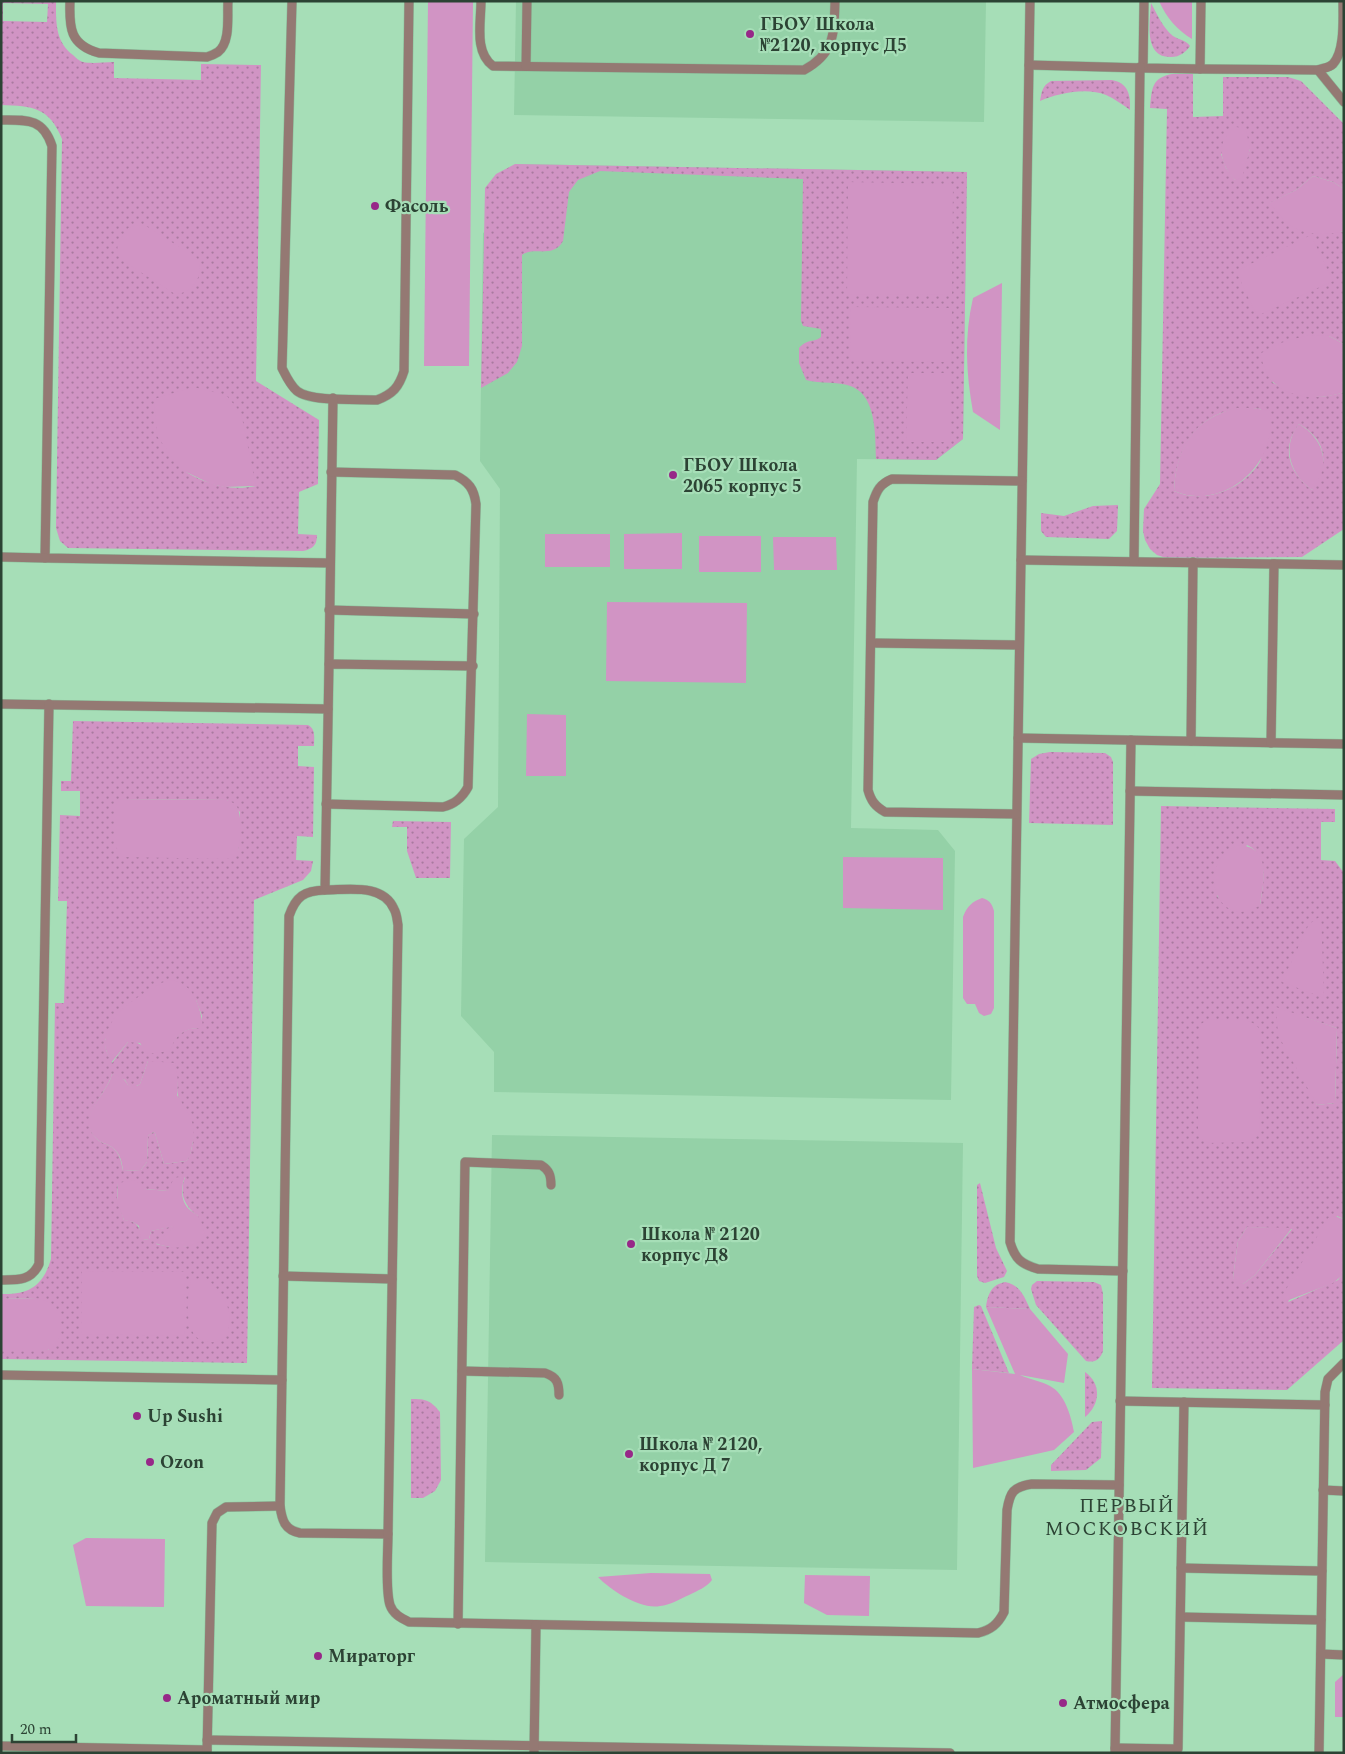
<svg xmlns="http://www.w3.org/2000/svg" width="1345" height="1754" font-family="Spectral,serif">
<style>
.built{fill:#94d1a7}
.grass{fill:url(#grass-dots);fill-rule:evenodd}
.park{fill:#d194c4}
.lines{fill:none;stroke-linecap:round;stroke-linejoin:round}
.service-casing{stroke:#8bbc9a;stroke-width:10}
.service{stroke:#947973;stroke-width:9}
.poi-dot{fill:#972888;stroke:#a6deb7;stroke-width:2}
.labels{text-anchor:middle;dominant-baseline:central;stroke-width:4.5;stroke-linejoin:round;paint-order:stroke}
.poi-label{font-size:18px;font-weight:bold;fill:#2c4334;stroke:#a6deb7;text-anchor:start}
.quarter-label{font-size:20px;letter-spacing:1px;fill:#2c4334;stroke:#a6deb7}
</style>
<defs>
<pattern id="grass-dots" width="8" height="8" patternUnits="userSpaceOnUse" patternTransform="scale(1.25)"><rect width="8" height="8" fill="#d194c4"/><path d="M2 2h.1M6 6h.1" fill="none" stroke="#aa7aa0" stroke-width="1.8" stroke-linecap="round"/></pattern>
</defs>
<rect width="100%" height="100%" fill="#a6deb7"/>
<g class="built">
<polygon points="516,1 986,1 984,122 514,115"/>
<polygon points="515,164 967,172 963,439 936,460 857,459 851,828 938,830 955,851 951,1100 494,1092 494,1052 461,1016 464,839 498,807 500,489 480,461 483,233 514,210"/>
<polygon points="492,1135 963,1143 957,1570 485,1562"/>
</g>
<g class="grass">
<path d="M 1,1 L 56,1 C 56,21 55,42 73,55 C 75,57 79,61 83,62 C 92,64 105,62 114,62 L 114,78 L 201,80 L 201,64 L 261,65 L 256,381 L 319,420 L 318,484 L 299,492 L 298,534 L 317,535 C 317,545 313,549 303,551 L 68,548 L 60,541 L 56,528 L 62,139 C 49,107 33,106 1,105 ZM 3,3 L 48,4 L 47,22 L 3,21 ZM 186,472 L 256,486 C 231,491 208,485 186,472 Z"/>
<path d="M 1151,3 C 1157,14 1163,28 1173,36 C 1179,40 1186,40 1190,46 C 1186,52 1180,57 1171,57 C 1143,58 1150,21 1151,3 Z"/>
<path d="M 1172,74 L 1193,74 L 1193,117 L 1223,116 L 1223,77 L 1288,77 L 1301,81 L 1344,124 L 1344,189 L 1333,182 L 1313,176 L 1296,190 L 1270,203 L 1340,232 L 1344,231 L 1344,344 L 1329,336 L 1272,382 C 1295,397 1318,401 1344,392 L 1344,529 L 1302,557 L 1166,558 L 1157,555 L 1150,549 L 1145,540 L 1143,531 L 1144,509 L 1160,484 L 1167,109 L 1150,108 C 1152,89 1151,78 1172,74 ZM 1250,149 L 1244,167 L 1235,180 L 1226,168 L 1221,154 ZM 1244,408 L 1261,409 C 1261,421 1263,449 1261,459 C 1259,464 1255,469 1252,472 C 1233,493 1200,503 1174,491 C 1176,447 1197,412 1244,408 ZM 1299,424 C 1313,432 1325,445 1323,463 C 1322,472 1316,482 1312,490 C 1297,479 1285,461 1290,442 C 1291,436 1296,429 1299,424 Z"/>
<path d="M 1112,80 C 1128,83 1131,95 1130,110 C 1123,105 1115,99 1106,95 C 1087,87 1058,93 1040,101 C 1042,91 1042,86 1051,81 Z"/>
<path d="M 515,164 L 967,172 L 963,439 L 936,460 L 876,459 C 875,437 877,398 853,387 C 841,381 820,384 806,380 L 799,363 L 799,348 C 808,338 814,343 821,337 L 821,329 L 803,326 L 801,321 L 803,179 L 600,171 L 578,180 L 569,192 L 563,241 C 553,259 535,246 522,255 L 522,346 L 517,362 L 508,373 L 481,388 L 485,188 L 496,174 Z"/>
<polygon points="1118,505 1117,531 1109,539 1046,537 1041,531 1041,513 1064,516 1093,506"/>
<path d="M 73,721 L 308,725 C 316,729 314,738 314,746 L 298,746 L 298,766 L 314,767 L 313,837 L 297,836 L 296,860 L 313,861 L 311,871 L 303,880 L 254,900 L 247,1363 L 1,1359 L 1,1351 L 49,1350 L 36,1298 L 1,1299 L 1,1294 C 29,1295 43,1286 51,1259 L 55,1003 L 64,1003 L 67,901 L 58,901 L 60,815 L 80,816 L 80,791 L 61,791 L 61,781 L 71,781 ZM 121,799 L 227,800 L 240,812 L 238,851 ZM 196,1000 L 202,1016 L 202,1028 C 185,1027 175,1034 169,1051 L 143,1046 L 136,1042 L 128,1042 L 112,1063 L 106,1050 L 105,1039 ZM 148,1061 L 178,1081 C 172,1108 199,1113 192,1146 C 191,1152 190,1156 186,1161 L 164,1164 L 155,1133 L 153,1132 L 148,1136 L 147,1162 L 141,1170 L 123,1171 C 121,1160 119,1150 108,1145 C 105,1143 101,1143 98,1140 C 74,1118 107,1095 112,1074 L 125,1080 L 128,1085 C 133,1087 136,1087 140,1084 ZM 185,1177 C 179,1194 184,1206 198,1216 L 188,1246 L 170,1247 L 156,1244 L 177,1225 L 151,1231 L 149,1239 L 143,1240 C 140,1228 138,1221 124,1220 L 117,1198 L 118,1183 L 145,1189 L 168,1191 Z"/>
<polygon points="1050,752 1105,753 1111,757 1113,762 1113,825 1029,823 1031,759 1039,754"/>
<path d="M 1161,806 L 1335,809 L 1335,822 L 1321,822 L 1321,860 L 1335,861 L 1344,873 L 1344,1219 L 1337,1216 L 1288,1302 L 1338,1280 L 1344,1273 L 1344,1340 L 1287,1390 L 1152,1388 ZM 1247,845 C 1270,856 1263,884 1260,905 L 1230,909 L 1217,896 ZM 1276,1008 L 1337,1028 L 1335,1103 L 1317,1105 ZM 1247,1227 L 1292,1229 L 1255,1275 L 1243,1284 L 1233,1278 L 1238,1241 Z"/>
<polygon points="393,821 451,822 450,878 416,878 407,851 407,827 392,827"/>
<polygon points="980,1183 996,1248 1007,1271 1004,1277 985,1283 979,1281 977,1276 977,1185"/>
<path d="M 1037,1281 L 1094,1282 L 1101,1285 L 1103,1294 L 1103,1351 C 1100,1360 1094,1363 1086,1361 L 1036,1305 L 1031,1289 L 1032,1285 Z"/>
<path d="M 1005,1282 C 1020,1285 1024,1296 1030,1309 L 986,1307 C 988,1294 991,1285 1005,1282 Z"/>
<polygon points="979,1305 981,1306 1009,1373 972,1369 974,1307"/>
<path d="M 1085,1372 C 1102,1384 1100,1405 1085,1417 Z"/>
<path d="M 411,1399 C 426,1399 430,1400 440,1412 L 441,1480 L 435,1491 L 423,1498 L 411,1498 Z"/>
<polygon points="1102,1421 1101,1458 1086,1470 1051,1471 1051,1465 1092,1422"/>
</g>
<g class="park">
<polygon points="428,1 473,1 469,366 424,366"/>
<path d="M 1159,1 L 1192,1 L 1192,39 C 1177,30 1166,17 1159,1 Z"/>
<path d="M 1236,127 L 1243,128 L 1246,130 L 1250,149 L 1242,178 L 1235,180 C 1220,165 1214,140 1236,127 Z"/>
<path d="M 1313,176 L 1333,182 L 1344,189 L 1344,231 C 1327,236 1306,235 1291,226 C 1283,221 1276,210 1269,203 L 1296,190 Z"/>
<polygon points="848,182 953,184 952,295 847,294"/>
<path d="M 136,225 L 146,226 L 197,258 C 206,274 192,294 175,294 L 120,259 C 113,246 121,239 128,228 Z"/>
<polygon points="1311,235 1333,281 1257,316 1236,271"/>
<path d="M 1002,283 L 1000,430 L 973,412 C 966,373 964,337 973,298 Z"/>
<polygon points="851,307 952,308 951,362 850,361"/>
<path d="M 1311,335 L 1329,336 L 1344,344 L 1344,392 C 1322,400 1292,400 1273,382 C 1266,376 1263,363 1260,354 C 1276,343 1292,339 1311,335 Z"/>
<polygon points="908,373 951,373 950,442 906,442"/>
<polygon points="193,387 226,395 241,413 256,486 224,487 211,484 186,472 176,463 157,436 154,399"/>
<path d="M 1237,408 L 1253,408 L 1270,411 C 1271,422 1271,432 1268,442 C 1257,481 1213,508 1174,491 C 1176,448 1193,418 1237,408 Z"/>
<path d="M 1299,424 C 1324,439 1332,465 1312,490 C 1290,475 1281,446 1299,424 Z"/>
<polygon points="682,533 682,569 624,569 624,534"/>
<rect x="545" y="534" width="65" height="33"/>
<rect x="699" y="536" width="62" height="36"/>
<polygon points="773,537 836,537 837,570 774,570"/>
<polygon points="607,602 747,603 746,683 606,681"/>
<polygon points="527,714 566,715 566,776 526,776"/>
<path d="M 121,799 L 227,800 C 231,802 235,803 237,807 C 242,814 241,842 238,851 L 234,856 L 227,859 L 123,857 L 115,846 L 115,806 Z"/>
<path d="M 1238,845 C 1272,846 1264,882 1260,905 C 1219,933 1192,865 1238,845 Z"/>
<polygon points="843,857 943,858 943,910 843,908"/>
<path d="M 982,898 C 989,900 992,903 994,911 L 994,1008 L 991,1014 L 984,1016 L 979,1013 L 975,1004 L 967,1004 L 963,998 L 963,917 C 967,906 972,902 982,898 Z"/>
<polygon points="1321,916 1324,998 1282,982 1309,924"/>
<path d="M 171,980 C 194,983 201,1008 203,1028 C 186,1027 175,1034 170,1051 L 147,1054 L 140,1043 L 128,1042 L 111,1063 C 109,1056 104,1048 105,1041 C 109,1016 127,1004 146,992 C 154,987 161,982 171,980 Z"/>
<polygon points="1276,1007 1337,1028 1335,1103 1317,1105 1278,1035"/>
<path d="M 1207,1020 C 1224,1020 1251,1014 1261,1031 L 1259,1132 L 1255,1139 L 1251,1142 L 1208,1143 L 1203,1140 L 1198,1134 L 1199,1030 L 1201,1024 Z"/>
<path d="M 148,1061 L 175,1063 L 178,1081 L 177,1095 L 190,1116 L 193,1125 L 194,1136 L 190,1156 L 186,1161 L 164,1164 L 155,1133 L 153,1132 L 148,1136 L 147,1162 L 141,1170 L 123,1171 C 122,1160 119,1150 108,1145 C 105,1143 101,1143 98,1140 C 73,1117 107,1096 112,1074 C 120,1076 124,1078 128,1085 L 137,1086 L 140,1084 Z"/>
<path d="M 185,1176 C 181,1188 180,1201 190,1210 C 192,1212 195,1213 197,1215 C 202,1220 204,1232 206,1238 C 190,1249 173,1250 155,1243 L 175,1226 L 151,1231 L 149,1239 L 143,1240 L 141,1239 L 139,1226 L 133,1222 L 124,1220 L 117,1202 L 118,1183 L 135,1180 L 145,1189 L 168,1191 L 174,1178 Z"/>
<polygon points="1334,1216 1344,1219 1343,1275 1333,1283 1284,1302 1281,1298 1328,1218"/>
<polygon points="1247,1227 1292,1228 1255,1275 1243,1284 1237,1283 1233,1278 1238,1241"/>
<polygon points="82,1271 185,1272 184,1336 81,1334"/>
<path d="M 205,1277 C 219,1290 232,1303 229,1324 C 229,1327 229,1332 227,1335 C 224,1340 216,1343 210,1342 C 182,1342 187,1298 191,1280 Z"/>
<path d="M 36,1298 C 42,1299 48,1301 53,1306 C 64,1316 65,1343 48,1350 C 43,1352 10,1351 1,1351 L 1,1299 Z"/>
<path d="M 986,1307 L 1030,1309 L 1068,1354 L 1064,1383 L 1020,1375 C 1029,1379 1041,1381 1050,1386 C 1065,1394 1071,1416 1074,1432 L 1054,1450 L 973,1468 L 972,1369 L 1015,1374 Z"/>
<polygon points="86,1538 165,1539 164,1607 86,1606 73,1545"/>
<path d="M 651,1573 L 710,1574 L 712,1580 C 707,1587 697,1591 689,1595 C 680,1599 670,1605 660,1606 C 641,1610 610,1590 598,1577 Z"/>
<polygon points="805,1575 870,1576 869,1616 827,1615 804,1603"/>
<polygon points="1344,1674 1344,1717 1335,1717 1335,1682"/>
</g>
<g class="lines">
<g class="service-casing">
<g id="service">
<path d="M 70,1 C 69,28 70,45 99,53 L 207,57 C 210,56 215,54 218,52 C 231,42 227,16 228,1"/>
<path d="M 292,1 L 282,368 C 286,376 290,385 297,391 C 311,402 358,399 377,400 C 393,394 399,387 404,371 L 409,1"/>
<path d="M 481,1 C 481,23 474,52 493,66 L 804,70 C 835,53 834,34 835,1"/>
<path d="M 1030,1 L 1010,1242 C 1015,1259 1021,1264 1038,1269 L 1123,1271"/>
<polyline points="1144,1 1143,68 1200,69 1201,1"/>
<polyline points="1029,65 1143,68"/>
<polyline points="526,66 527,1"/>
<path d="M 1200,69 L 1318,70 C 1323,68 1329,68 1333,64 C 1345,51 1343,20 1343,1"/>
<polyline points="1318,70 1344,102"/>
<path d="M 1,120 C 27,120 43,118 52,146 L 45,558 L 330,563"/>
<polyline points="1,557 45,558"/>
<polyline points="1021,560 1344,565"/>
<polyline points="1134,561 1140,67"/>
<polyline points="329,610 474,614"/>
<polyline points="871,643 1019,645"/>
<polyline points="329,664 333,398"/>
<path d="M 473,666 L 329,664 L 325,890 C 304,891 296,896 289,916 L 280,1506 C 282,1521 285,1530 300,1533 L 388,1534 C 388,1552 385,1589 390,1605 C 393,1614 401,1618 409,1622 L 978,1633 C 991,1630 998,1624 1004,1612 L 1007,1510 C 1010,1492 1013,1487 1032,1484 L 1119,1485"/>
<polyline points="1,704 328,709"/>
<polyline points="1018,738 1344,744"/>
<polyline points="1191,741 1193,562"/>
<polyline points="1271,743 1274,564"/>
<polyline points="1130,791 1344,795"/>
<path d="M 326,804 L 443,807 C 455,804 462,798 468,787 L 476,504 C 474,489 469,482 455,475 L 331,472"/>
<path d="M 1016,814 L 885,812 C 875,806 871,801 868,790 L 873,502 C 877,490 880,484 892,479 L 1022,481"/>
<path d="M 325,890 C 348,890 383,883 394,909 C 397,914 397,920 398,925 L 388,1534"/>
<polyline points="283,1276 392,1279"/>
<path d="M 1,1280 C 18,1280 31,1281 39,1264 L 49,704"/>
<path d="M 462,1371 L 545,1373 C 557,1377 559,1383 559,1395"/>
<polyline points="1,1375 282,1380"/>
<polyline points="1120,1401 1325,1405"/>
<polyline points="1323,1490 1344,1491"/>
<polyline points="1181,1568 1322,1571"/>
<polyline points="1181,1617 1321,1620"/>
<path d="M 458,1624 L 465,1162 L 541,1165 C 549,1170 551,1175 551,1185"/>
<polyline points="1321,1654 1344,1655"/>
<polyline points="207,1740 950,1753"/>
<polyline points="1,1746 207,1750"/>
<polyline points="1115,1748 1178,1749 1184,1402"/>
<polyline points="207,1753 212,1523 217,1513 226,1507 280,1506"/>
<polyline points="534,1753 536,1625"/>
<polyline points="1115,1753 1131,740"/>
<polyline points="1319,1753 1325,1392 1328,1379 1344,1363"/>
</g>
</g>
<use href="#service" class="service"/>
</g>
<g class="poi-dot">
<circle cx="750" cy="34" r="5"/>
<circle cx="375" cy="206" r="5"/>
<circle cx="673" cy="475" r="5"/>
<circle cx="631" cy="1244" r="5"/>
<circle cx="137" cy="1416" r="5"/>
<circle cx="629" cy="1454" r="5"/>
<circle cx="150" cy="1462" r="5"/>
<circle cx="318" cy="1656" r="5"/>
<circle cx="167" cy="1698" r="5"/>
<circle cx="1063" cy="1703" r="5"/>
</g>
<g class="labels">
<g class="poi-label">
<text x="760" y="24">ГБОУ Школа<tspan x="760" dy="21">№2120, корпус Д5</tspan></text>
<text x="385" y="206">Фасоль</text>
<text x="683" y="465">ГБОУ Школа<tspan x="683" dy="21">2065 корпус 5</tspan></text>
<text x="641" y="1234">Школа № 2120<tspan x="641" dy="21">корпус Д8</tspan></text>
<text x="147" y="1416">Up Sushi</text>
<text x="639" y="1444">Школа № 2120,<tspan x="639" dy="21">корпус Д 7</tspan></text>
<text x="160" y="1462">Ozon</text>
<text x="328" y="1656">Мираторг</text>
<text x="177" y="1698">Ароматный мир</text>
<text x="1073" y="1703">Атмосфера</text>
</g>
<g class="quarter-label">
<text x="1127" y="1506">ПЕРВЫЙ<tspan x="1127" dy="23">МОСКОВСКИЙ</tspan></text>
</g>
</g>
<rect width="1345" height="1754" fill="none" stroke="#2c4334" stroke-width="5"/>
<path d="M12 1734v8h64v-8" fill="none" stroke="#2c4334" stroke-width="2.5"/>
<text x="20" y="1734" font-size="15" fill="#2c4334" stroke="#a6deb7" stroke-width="4" paint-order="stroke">20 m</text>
</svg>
